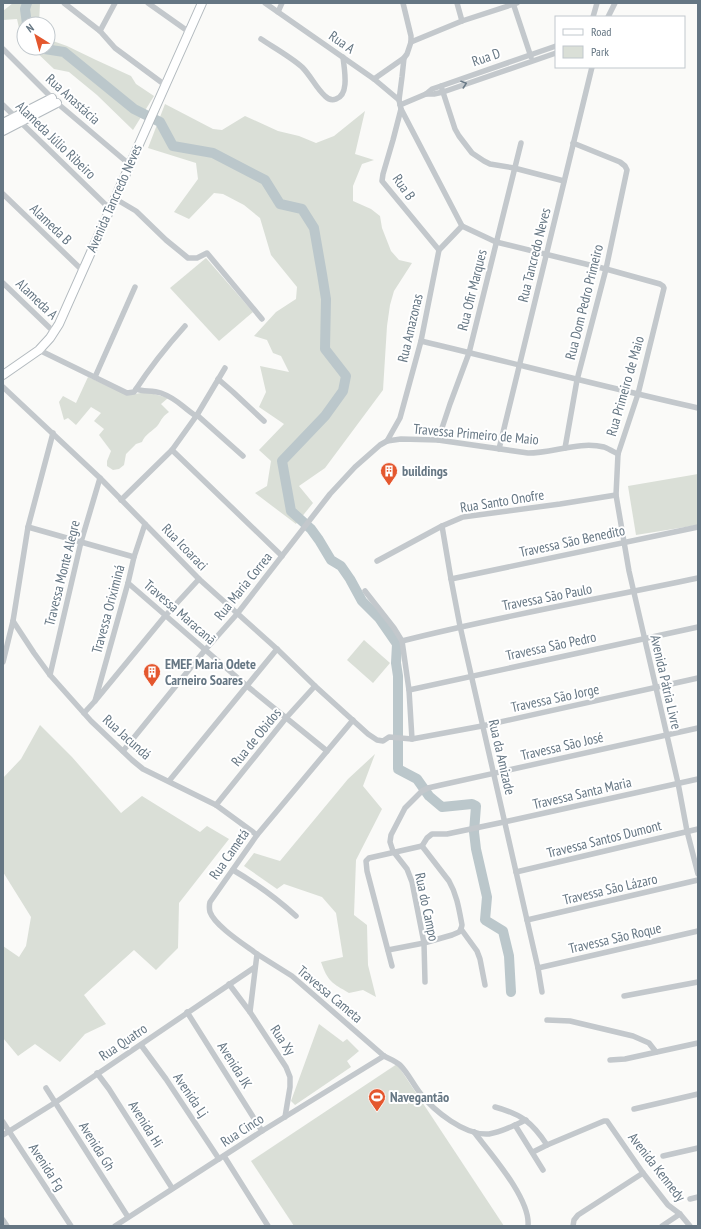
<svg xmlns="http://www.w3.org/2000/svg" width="701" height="1229" font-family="'PT Sans Narrow',sans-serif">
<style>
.green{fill:#dadfd7}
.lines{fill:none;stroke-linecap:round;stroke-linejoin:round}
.river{stroke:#bbc7cb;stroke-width:10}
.secondary-casing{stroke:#b3babf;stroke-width:10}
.street{stroke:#c3c8cc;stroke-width:5.5}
.secondary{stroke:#fff;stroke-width:8}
.oneway{stroke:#6a7a87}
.labels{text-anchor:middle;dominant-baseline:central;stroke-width:4;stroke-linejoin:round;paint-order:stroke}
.street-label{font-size:14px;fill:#657683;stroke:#fff}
.poi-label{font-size:14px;font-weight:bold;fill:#657683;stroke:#fff;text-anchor:start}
</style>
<rect width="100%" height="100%" fill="#fafaf8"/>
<g class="green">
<polygon points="13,3 40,3 39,24 24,24 24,40 21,37 17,19 3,20 3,11"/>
<polygon points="48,35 53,41 67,46 96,60 131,76 136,84 154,96 133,130 97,95 69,72 54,69 32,48 48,48"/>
<polygon points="165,104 213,129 222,130 245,116 278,131 299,136 316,143 334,136 365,111 355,154 374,160 362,164 353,186 353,201 371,209 380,216 382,228 391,251 399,260 412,263 394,291 390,305 387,326 383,390 325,468 299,486 313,503 296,524 255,493 267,486 271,461 259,450 284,424 259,407 266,392 260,366 289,372 281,356 273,353 267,340 254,336 276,312 296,299 297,287 271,255 260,218 244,205 223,194 214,193 189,219 174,212 198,179 196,163 148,148"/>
<polygon points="206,258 253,312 219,341 170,288"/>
<path d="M 88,377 L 128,395 L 147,392 L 168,398 L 161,404 L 169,412 C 162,417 162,419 158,425 C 153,431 145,434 142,442 L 136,444 L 126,454 L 124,465 L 119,469 L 113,470 L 107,466 L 107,461 L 111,451 L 99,435 L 104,429 L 94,421 L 101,413 L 91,407 L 76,425 L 68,418 L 64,420 L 59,402 L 63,396 L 76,403 Z"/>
<polygon points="698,474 698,525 636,535 628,486"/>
<polygon points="364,640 390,663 373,683 347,660"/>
<polygon points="40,725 72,757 121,813 142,796 200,832 207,826 229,839 179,903 178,948 156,970 134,950 84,995 106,1024 85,1034 60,1062 35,1044 18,1056 3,1038 3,946 19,957 26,946 31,917 3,872 3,778 21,759"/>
<path d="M 375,754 L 363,786 L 382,809 L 356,860 L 354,915 L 367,925 L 368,965 L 376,997 L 363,990 L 349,993 C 332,983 328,982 321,962 L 343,957 L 336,913 L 322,897 L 284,884 L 277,889 L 244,866 L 254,853 L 280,861 L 348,779 Z"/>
<polygon points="319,1024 343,1042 347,1039 359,1051 347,1061 351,1067 295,1105 291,1101"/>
<polygon points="397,1064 504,1226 294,1226 251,1161"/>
</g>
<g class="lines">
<g class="river">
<polyline points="27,3 25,9 27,24"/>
<polyline points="38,48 64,52 134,109 160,122 173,146 213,153 265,180 280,204 302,209 314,228 322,274 326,299 325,349 346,376 343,391 325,416 282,461 291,511 311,529 319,540 331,560 341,566 350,579 362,601 379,618 397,644 396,663 398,676 398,769 417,779 429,796 442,807 472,804 476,806 474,832 476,849 487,897 485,920 503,931 509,956 511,992"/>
</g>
<g class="secondary-casing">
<g id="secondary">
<polyline points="3,123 52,98"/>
<polyline points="3,131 57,103"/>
<polyline points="3,375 39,350 50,338 59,324 202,3"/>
</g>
</g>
<g class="street">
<polyline points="64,3 100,31 115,48 165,85"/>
<polyline points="148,3 189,32"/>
<polyline points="265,3 374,79 399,100 401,109 393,140 383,174 382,181 439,250"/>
<polyline points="457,3 462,21"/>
<polyline points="513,3 531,57"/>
<polyline points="278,12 282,3"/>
<polyline points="593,17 597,3"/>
<polyline points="608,17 615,3"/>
<polyline points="100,31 115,3"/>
<path d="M 261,39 C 273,47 291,57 302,67 C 311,76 316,88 325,96 C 328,99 331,101 336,99 C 350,95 344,68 343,57"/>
<polyline points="411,42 462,21 517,3"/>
<polyline points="3,49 57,103 129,164"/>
<polyline points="374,79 404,58"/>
<polyline points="441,86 455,129 459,136 472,153 484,161 490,164 514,168 564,181"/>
<polyline points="426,94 434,94 443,92 556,53"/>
<polyline points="399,100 402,77 404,58 407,54 411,42 411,36 403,3"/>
<polyline points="3,105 109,208"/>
<polyline points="400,105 426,94 432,89 441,86 556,46"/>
<polyline points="401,109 462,226 496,242 606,269 660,284 663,286 664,288 638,394 618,454 616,495 629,571 678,783 687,831 698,874"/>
<polyline points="3,194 82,270"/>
<polyline points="114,198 136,211 166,240 188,258 197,258 207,253 262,319"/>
<polyline points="3,283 54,332"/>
<path d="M 421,341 C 513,363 605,387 698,408"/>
<path d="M 39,350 L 127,393 L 134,392 C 149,369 166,347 185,326"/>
<polyline points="95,377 135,287"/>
<polyline points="218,379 233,392 264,421"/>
<polyline points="3,387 100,478 199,579 277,649 315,686 368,734 377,740 383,741 389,737 412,739 482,726 698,678"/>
<path d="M 136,389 C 143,392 152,390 161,393 C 178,399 182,407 196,416"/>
<polyline points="197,415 243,456"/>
<polyline points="438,440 450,404 469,353 521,143"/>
<polyline points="387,441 400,418 421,341 439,250 462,226"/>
<polyline points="565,448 577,380 606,269 627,170 625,166 620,162 573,143"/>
<polyline points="499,449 592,67"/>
<polyline points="172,450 282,556"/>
<polyline points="121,500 172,450 197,415 225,368"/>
<polyline points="442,526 451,579 460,626 527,920 538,968 542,992"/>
<polyline points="28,527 134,557"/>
<polyline points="377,561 442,526 463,517 560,504 616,495"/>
<polyline points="451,579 698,527"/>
<polyline points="128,583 247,686 327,751"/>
<polyline points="365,591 394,628 402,641 409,690 412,739"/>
<polyline points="13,621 34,653 50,675 91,721 132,760 143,769 216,805 257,835"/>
<path d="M 402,641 C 500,616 599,599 698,578"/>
<polyline points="3,662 13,621 28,527 53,433"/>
<polyline points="50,675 81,542 100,478"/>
<polyline points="409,690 698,627"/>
<polyline points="95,701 128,583 134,557 145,524"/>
<polyline points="84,713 95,701 165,616 199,579"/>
<path d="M 123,751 L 205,650 L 237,614 L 330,494 L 355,467 L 380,445 L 387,441 L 401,439 L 438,440 L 528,453 C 553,453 579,441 604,447 C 609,449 614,452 618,454"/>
<polyline points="169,781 277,649"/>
<polyline points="216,805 286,718 315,686"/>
<path d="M 233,870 C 257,884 276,898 296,916"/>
<polyline points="516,872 698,829"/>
<polyline points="527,920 698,880"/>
<polyline points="461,929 477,951 480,959 485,985"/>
<path d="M 388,950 L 424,943 L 452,935 L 459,932 L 461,929 L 462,925 C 459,909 457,895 449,881 L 422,846"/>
<path d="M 257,954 L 292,976 L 384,1056 C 390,1059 396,1061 400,1065 C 408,1073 413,1084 420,1093 C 434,1111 465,1136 489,1134 C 502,1132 515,1125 526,1120"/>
<polyline points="392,966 367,871 366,861 369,858 422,846 427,838 432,834 447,834 504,822 698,779"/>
<polyline points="538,968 698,931"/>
<polyline points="425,982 424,943 412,882 407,869 393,851 390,842 391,835 405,808 422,791 428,788 441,785 698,728"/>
<polyline points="229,984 250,1012 286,1067 290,1077 290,1087 285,1117"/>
<polyline points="624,996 698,982"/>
<polyline points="187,1012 262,1131"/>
<path d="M 250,1012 L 257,954 C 245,945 215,926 210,912 C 209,908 209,906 210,902 L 257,835 L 353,720"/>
<polyline points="547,1020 570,1021 633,1036 649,1043 656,1052"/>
<polyline points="141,1045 166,1079 219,1159"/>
<polyline points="610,1060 625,1059 698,1043"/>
<polyline points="97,1073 109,1089 172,1188"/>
<polyline points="46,1088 128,1217"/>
<path d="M 495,1107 C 521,1114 532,1122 547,1145"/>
<polyline points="634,1109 698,1094"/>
<polyline points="3,1122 71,1226"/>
<polyline points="515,1125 543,1170"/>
<path d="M 474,1132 C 490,1153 531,1199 528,1226"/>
<polyline points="3,1135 56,1102 255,967"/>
<polyline points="533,1152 547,1145 604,1121 607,1121 643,1173 668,1205 680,1214 690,1226"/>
<polyline points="224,1156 268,1226"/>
<polyline points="663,1156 698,1148"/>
<polyline points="690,1199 698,1197"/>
<polyline points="3,1220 7,1226"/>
<polyline points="115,1226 262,1131 384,1056"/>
<polyline points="573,1226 574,1220 578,1215 643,1173"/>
<polyline points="662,1226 680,1214"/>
</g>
<use href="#secondary" class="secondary"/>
</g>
<defs><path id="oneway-chevron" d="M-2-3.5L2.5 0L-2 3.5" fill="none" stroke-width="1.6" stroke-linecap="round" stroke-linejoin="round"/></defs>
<use class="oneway" href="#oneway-chevron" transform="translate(464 84) rotate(-19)"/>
<defs>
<g id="building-pin" transform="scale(0.9)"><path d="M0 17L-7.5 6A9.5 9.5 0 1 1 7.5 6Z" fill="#e4572e" stroke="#fff"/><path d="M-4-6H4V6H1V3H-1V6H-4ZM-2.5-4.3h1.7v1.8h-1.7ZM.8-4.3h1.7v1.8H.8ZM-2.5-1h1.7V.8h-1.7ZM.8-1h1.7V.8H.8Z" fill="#fff"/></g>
<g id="stadium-pin" transform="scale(0.9)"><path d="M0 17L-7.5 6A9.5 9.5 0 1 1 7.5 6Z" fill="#e4572e" stroke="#fff"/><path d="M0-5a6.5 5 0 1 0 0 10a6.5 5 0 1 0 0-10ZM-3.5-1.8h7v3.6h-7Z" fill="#fff"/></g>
</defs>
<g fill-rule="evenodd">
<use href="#building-pin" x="389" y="471"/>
<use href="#building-pin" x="152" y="672"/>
<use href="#stadium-pin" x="377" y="1097"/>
</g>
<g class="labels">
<g class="street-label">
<text transform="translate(342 42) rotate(35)">Rua A</text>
<text transform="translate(486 57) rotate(-19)">Rua D</text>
<text transform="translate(73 99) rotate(42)">Rua Anastácia</text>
<text transform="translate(56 140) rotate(44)">Alameda Júlio Ribeiro</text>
<text transform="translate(404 187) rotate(55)">Rua B</text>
<text transform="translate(114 198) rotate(-66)">Avenida Tancredo Neves</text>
<text transform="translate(51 224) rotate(44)">Alameda B</text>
<text transform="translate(534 255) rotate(-76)">Rua Tancredo Neves</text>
<text transform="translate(472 290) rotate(-76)">Rua Ofir Marques</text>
<text transform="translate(37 299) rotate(44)">Alameda A</text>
<text transform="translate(584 302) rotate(-76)">Rua Dom Pedro Primeiro</text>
<text transform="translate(410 328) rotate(-77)">Rua Amazonas</text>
<text transform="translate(625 386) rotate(-74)">Rua Primeiro de Maio</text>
<text transform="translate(476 434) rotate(5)">Travessa Primeiro de Maio</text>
<text transform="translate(502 501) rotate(-9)">Rua Santo Onofre</text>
<text transform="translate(572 541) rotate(-12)">Travessa São Benedito</text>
<text transform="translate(185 547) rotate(46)">Rua Icoaraci</text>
<text transform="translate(62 573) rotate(-76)">Travessa Monte Alegre</text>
<text transform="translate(243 586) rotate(-51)">Rua Maria Correa</text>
<text transform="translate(547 597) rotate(-11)">Travessa São Paulo</text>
<text transform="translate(108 609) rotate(-75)">Travessa Oriximiná</text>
<text transform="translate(180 612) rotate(41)">Travessa Maracanã</text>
<text transform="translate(551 646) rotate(-12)">Travessa São Pedro</text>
<text transform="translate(666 682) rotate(77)">Avenida Pátria Livre</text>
<text transform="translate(555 698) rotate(-12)">Travessa São Jorge</text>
<text transform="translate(127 737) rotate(42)">Rua Jacundá</text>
<text transform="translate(256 737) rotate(-51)">Rua de Obidos</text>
<text transform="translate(562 746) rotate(-13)">Travessa São José</text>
<text transform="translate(502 757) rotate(77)">Rua da Amizade</text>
<text transform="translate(582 793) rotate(-13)">Travessa Santa Maria</text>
<text transform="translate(604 839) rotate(-14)">Travessa Santos Dumont</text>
<text transform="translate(229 854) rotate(-55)">Rua Cametá</text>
<text transform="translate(610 889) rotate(-13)">Travessa São Lázaro</text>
<text transform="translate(427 907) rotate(78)">Rua do Campo</text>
<text transform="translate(615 938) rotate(-13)">Travessa São Roque</text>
<text transform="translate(330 994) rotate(40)">Travessa Cameta</text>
<text transform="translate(283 1040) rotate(56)">Rua Xy</text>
<text transform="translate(123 1042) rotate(-34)">Rua Quatro</text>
<text transform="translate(235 1065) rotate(58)">Avenida JK</text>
<text transform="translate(191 1095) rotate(56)">Avenida Lj</text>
<text transform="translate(146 1124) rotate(58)">Avenida Hi</text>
<text transform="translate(242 1130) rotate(-33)">Rua Cinco</text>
<text transform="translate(97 1146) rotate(58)">Avenida Gh</text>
<text transform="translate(47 1167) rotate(57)">Avenida Fg</text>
<text transform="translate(657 1167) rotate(52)">Avenida Kennedy</text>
</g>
<g class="poi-label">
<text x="402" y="471">buildings</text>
<text x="165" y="664">EMEF Maria Odete<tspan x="165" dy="16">Carneiro Soares</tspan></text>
<text x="390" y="1097">Navegantão</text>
</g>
</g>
<rect width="701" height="1229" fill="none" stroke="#657683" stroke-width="8"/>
<rect x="555" y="16" width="130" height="52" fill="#ffffff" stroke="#c1c8cd"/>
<rect x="563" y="29" width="20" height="6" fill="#ffffff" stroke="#c1c8cd"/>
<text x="591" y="36" font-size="12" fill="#657683">Road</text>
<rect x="563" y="46" width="20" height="12" fill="#dadfd7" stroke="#c1c8cd"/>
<text x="591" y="56" font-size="12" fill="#657683">Park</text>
<g transform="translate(36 36) rotate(323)"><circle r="19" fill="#ffffff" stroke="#c1c8cd"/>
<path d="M0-3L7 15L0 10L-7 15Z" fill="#e4572e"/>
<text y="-6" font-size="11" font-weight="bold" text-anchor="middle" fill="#657683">N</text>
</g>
</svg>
